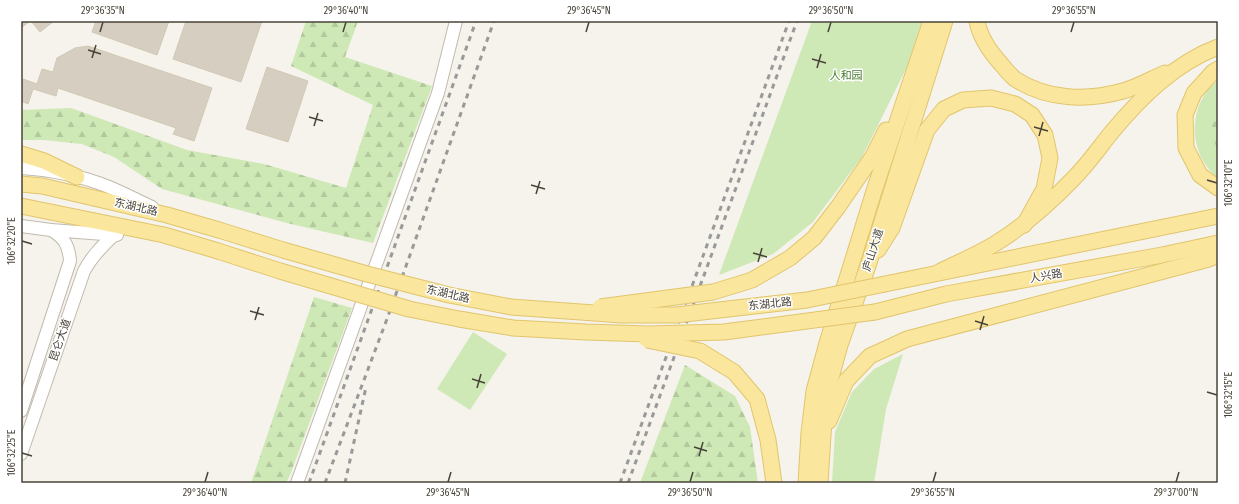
<svg xmlns="http://www.w3.org/2000/svg" width="1239" height="504" font-family="'Fira Sans Condensed','Noto Sans SC',sans-serif">
<style>
.green{fill:#cee8b6}
.forest{fill:url(#forest-firs)}
.building{fill:#d6cfc1;stroke:#d1c8b4}
.lines{fill:none;stroke-linecap:round;stroke-linejoin:round}
.minor-casing{stroke:#c1bbae;stroke-width:14}
.major-casing{stroke:#e1c56d;stroke-width:17}
.minor{stroke:#fff;stroke-width:12}
.major{stroke:#fbe69e;stroke-width:15}
.rail{stroke:#999;stroke-width:3;stroke-dasharray:5 5;stroke-linecap:butt}
.major-bridge-casing{stroke:#e1c56d;stroke-width:17;stroke-linecap:butt}
.major-bridge{stroke:#fbe69e;stroke-width:15}
.ticks{fill:none;stroke:#494439;stroke-width:1.5}
.labels{text-anchor:middle;dominant-baseline:central;stroke-width:3;stroke-linejoin:round;paint-order:stroke}
.park-label{font-size:11px;fill:#467a2d;stroke:#fff}
.street-label{font-size:11px;fill:#494439;stroke:#fff}
.neatline{fill:none;stroke:#494439;stroke-width:1.5}
.ticks-label{font-size:10px;text-anchor:middle;fill:#494439}
</style>
<defs>
<pattern id="forest-firs" width="22" height="20" patternUnits="userSpaceOnUse"><rect width="22" height="20" fill="#cee8b6"/><path d="M5 1l3.5 6h-7zM16 11l3.5 6h-7z" fill="#b2c89d"/></pattern>
</defs>
<rect width="100%" height="100%" fill="#f5f3eb"/>
<g class="green">
<polygon points="812,21 922,21 907,67 862,157 813,222 773,254 719,275"/>
<path d="M 1218,81 L 1218,178 C 1192,158 1187,118 1207,91 C 1210,87 1214,84 1218,81 Z"/>
<polygon points="473,332 507,354 470,410 437,389"/>
<polygon points="903,354 886,409 874,483 832,483 835,432 852,392 874,369"/>
</g>
<g class="forest">
<polygon points="306,21 358,21 345,57 432,86 373,243 287,223 162,189 114,157 82,144 44,140 21,140 21,110 71,108 187,150 264,164 346,188 373,105 291,66"/>
<path d="M 1218,103 L 1218,150 C 1209,133 1210,120 1218,103 Z"/>
<polygon points="314,297 352,308 290,475 286,483 251,483"/>
<polygon points="685,365 735,396 750,427 758,483 640,483"/>
</g>
<g class="building">
<polygon points="21,21 30,21 21,28"/>
<polygon points="31,21 54,21 40,32"/>
<polygon points="96,21 169,21 157,55 92,32"/>
<polygon points="186,21 262,21 241,82 173,59"/>
<polygon points="88,46 212,88 194,141 173,134 176,128 58,88 56,96 33,89 28,104 21,101 21,86 23,79 37,84 42,69 53,72 57,58 75,48"/>
<polygon points="267,67 308,81 288,142 246,129"/>
</g>
<g class="lines">
<g class="minor-casing">
<g id="minor">
<path d="M 21,168 C 51,170 82,176 109,187 C 124,193 138,201 152,207"/>
<polyline points="21,226 51,230 117,235"/>
<path d="M 21,411 L 70,261 C 69,246 64,237 51,230"/>
<path d="M 21,454 L 84,271 C 92,256 102,246 114,235"/>
<polyline points="297,483 438,93 456,21"/>
</g>
</g>
<g class="major-casing">
<g id="major">
<path d="M 977,21 C 980,38 991,53 1002,65 C 1006,70 1010,75 1015,79 C 1047,100 1087,101 1123,91 C 1137,87 1151,79 1165,73"/>
<polyline points="1218,69 1213,72 1194,93 1185,115 1186,148 1200,175 1218,188"/>
<polyline points="21,154 44,161 77,177"/>
<polyline points="21,184 42,186 167,215 219,230"/>
<polyline points="21,206 164,235 218,251"/>
<polyline points="838,207 873,156 886,130"/>
<polyline points="878,250 892,228 927,130 944,109 963,100 991,98 1015,104 1032,115 1045,135 1050,158 1044,189 1024,225"/>
<path d="M 939,272 C 957,263 976,255 993,245 C 1023,227 1050,203 1074,178 C 1088,164 1099,148 1111,133 C 1140,98 1175,63 1218,47"/>
<polyline points="885,284 1218,216"/>
<polyline points="875,312 946,294 1162,255 1218,243"/>
<polyline points="829,421 846,381 870,356 907,339 1209,259 1218,255"/>
<polyline points="806,483 809,433 814,391 827,343 875,188 931,21"/>
<polyline points="820,483 823,435 827,392 840,345 868,266 945,21"/>
</g>
</g>
<use href="#minor" class="minor"/>
<use href="#major" class="major"/>
<g class="rail">
<polyline points="309,483 476,21"/>
<polyline points="325,483 387,319 494,21"/>
<polyline points="345,483 366,387"/>
<polyline points="620,483 789,21"/>
<polyline points="628,483 797,21"/>
</g>
<g class="major-bridge-casing">
<g id="major-bridge">
<polyline points="219,230 283,250 367,274 449,295 511,307 622,315 676,315 807,300 885,284"/>
<polyline points="218,251 280,271 409,309 459,319 513,328 586,332 648,334 724,332 875,312"/>
<polyline points="600,307 713,292 752,280 790,258 814,238 838,207"/>
<polyline points="647,340 700,351 734,372 757,399 768,440 774,483"/>
</g>
</g>
<use href="#major-bridge" class="major-bridge"/>
</g>
<path class="ticks" d="M 100,32 L 103,22M 343,32 L 346,22M 586,32 L 589,22M 828,32 L 831,22M 1071,32 L 1074,22M 88,50 L 101,54M 92,58 L 96,45M 812,59 L 826,63M 817,68 L 821,54M 309,117 L 323,121M 314,126 L 318,113M 1034,127 L 1048,131M 1039,136 L 1043,122M 1207,180 L 1217,183M 531,185 L 545,189M 536,194 L 540,181M 22,241 L 32,244M 753,253 L 767,257M 758,262 L 762,248M 250,311 L 264,315M 255,320 L 259,307M 975,321 L 988,325M 980,330 L 984,316M 472,379 L 485,383M 477,388 L 481,374M 1207,392 L 1217,395M 694,447 L 707,451M 22,453 L 32,456M 699,456 L 703,442M 205,482 L 208,472M 448,482 L 451,472M 690,482 L 693,472M 933,482 L 936,472M 1176,482 L 1179,472"/>
<g class="labels">
<g class="park-label">
<text x="846" y="75">人和园</text>
</g>
<g class="street-label">
<text transform="translate(136 207) rotate(13)">东湖北路</text>
<text transform="translate(873 250) rotate(-72)">庐山大道</text>
<text transform="translate(1046 276) rotate(-10)">人兴路</text>
<text transform="translate(448 294) rotate(13)">东湖北路</text>
<text transform="translate(770 304) rotate(-6)">东湖北路</text>
<text transform="translate(60 340) rotate(-71)">昆仑大道</text>
</g>
</g>
<rect width="1239" height="504" fill="none" stroke="#ffffff" stroke-width="44"/>
<rect x="22" y="22" width="1195" height="460" class="neatline"/>
<g class="ticks-label">
<text x="103" y="14">29°36'35"N</text>
<text x="346" y="14">29°36'40"N</text>
<text x="589" y="14">29°36'45"N</text>
<text x="831" y="14">29°36'50"N</text>
<text x="1074" y="14">29°36'55"N</text>
<text transform="translate(1228 183) rotate(-90)" y="4">106°32'10"E</text>
<text transform="translate(11 241) rotate(-90)" y="4">106°32'20"E</text>
<text transform="translate(1228 395) rotate(-90)" y="4">106°32'15"E</text>
<text transform="translate(11 453) rotate(-90)" y="4">106°32'25"E</text>
<text x="205" y="496">29°36'40"N</text>
<text x="448" y="496">29°36'45"N</text>
<text x="690" y="496">29°36'50"N</text>
<text x="933" y="496">29°36'55"N</text>
<text x="1176" y="496">29°37'00"N</text>
</g>
</svg>
